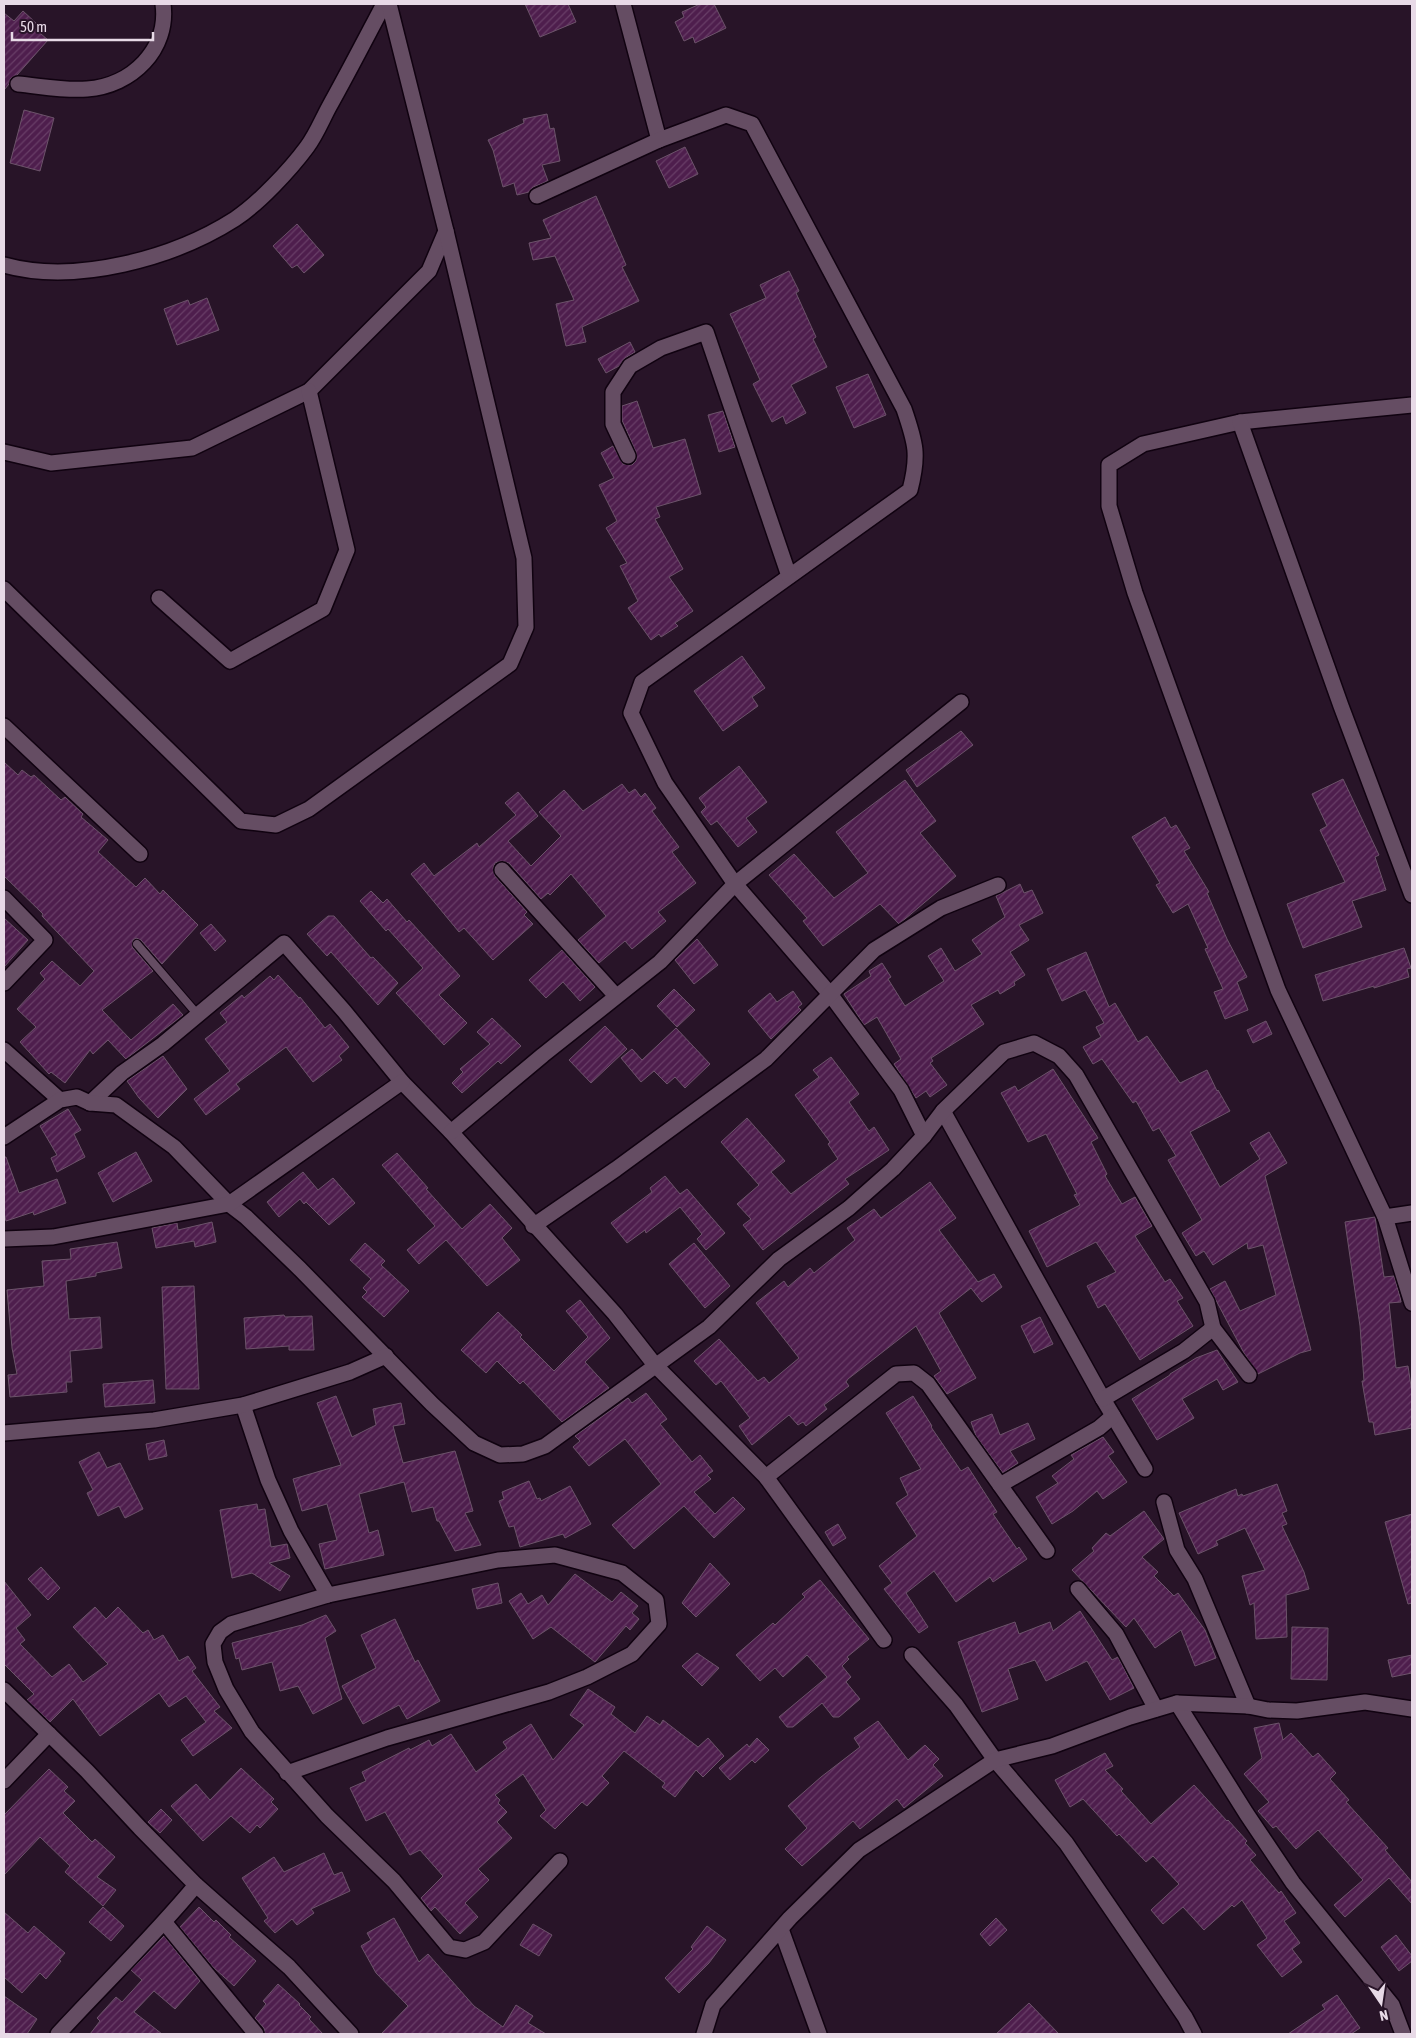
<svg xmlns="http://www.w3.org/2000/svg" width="1416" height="2038" font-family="'Asap Condensed',sans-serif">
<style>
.building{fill:url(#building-hatch);stroke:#6c536a}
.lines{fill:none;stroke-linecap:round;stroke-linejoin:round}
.lane-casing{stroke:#100210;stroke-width:10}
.street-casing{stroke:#100210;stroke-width:18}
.lane{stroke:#654d63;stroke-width:8}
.street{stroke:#654d63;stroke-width:15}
</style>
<defs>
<pattern id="building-hatch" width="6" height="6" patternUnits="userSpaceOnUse" patternTransform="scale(1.25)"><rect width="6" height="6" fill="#4e1e4d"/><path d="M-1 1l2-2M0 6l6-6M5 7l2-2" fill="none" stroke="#683e67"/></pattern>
</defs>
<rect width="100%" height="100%" fill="#281428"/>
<g class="building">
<polygon points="525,4 568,4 576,22 540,37"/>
<polygon points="700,4 714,4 726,28 695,43 693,37 684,41 675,22 684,17 682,12"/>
<polygon points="23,11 36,23 33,27 48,40 17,75 11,78 9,84 4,90 4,13 14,21"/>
<polygon points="24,110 54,118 40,171 10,163"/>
<polygon points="547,114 550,129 554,128 560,161 542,165 548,181 533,187 529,192 517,195 514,183 503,187 493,150 488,140 524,123 523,119"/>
<polygon points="685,147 698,174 669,188 656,161"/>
<polygon points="596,196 626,265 622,267 639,301 582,327 586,342 566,346 556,304 574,300 555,256 533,260 529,243 551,238 543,220"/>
<polygon points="297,224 324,255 304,273 297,265 292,268 273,246"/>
<polygon points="789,271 799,291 796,293 816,337 813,339 827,367 791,385 806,413 786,424 783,416 772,422 753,384 760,380 730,314 766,298 760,285"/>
<polygon points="207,298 219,330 177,345 164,309 188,300 190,305"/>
<polygon points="630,342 635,352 625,358 619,366 606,373 598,359"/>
<polygon points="868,374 886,415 854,428 836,387"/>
<polygon points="637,401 653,448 685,439 701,494 656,507 660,517 655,519 683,569 669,577 693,611 675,623 678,626 661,637 659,634 651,640 628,608 638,601 620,566 627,563 606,528 617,521 599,485 614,478 601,453 613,446 623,464 632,465 636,461 636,452 622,420 622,406"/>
<polygon points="723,411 735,447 719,452 708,415"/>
<polygon points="742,656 765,688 752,697 758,706 723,731 694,691"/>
<polygon points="961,731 973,745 917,787 906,770"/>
<polygon points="4,762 18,775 22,770 31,777 34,775 61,800 65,797 83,814 81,817 108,840 98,852 136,887 145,878 160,894 163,890 198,925 162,964 141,940 136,938 133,940 132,947 153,971 102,1010 131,1040 173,1004 183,1015 126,1059 108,1040 93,1054 90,1050 65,1083 51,1072 49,1074 20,1042 36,1027 17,1009 45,979 40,973 52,961 80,986 94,971 42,916 43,914 4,876"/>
<polygon points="739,766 767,802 746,818 757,832 738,847 717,821 711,825 701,812 706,807 699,798"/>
<polygon points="1343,779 1379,855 1375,857 1386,890 1352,901 1362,927 1303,948 1287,904 1345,882 1320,830 1327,826 1312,794"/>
<polygon points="905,780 936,821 920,833 956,876 899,924 880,904 823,946 803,921 807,918 769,875 794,854 834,898 868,873 836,832"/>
<polygon points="622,784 629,793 635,789 641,797 645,793 656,808 652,811 679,847 672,852 696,883 658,912 666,921 632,949 625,941 599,963 578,940 606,916 571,874 550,895 548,893 541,899 509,863 501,861 495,863 493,868 495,876 527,912 524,915 533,924 493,960 464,928 459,932 411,874 424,863 434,876 477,843 479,847 516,815 505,803 518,792 538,816 508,841 531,866 561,836 539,812 564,790 583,811"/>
<polygon points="1165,817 1171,828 1176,825 1190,848 1184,851 1209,892 1207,893 1227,939 1247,977 1237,982 1248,1010 1225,1019 1214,992 1223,989 1205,949 1208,948 1188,904 1173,913 1156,885 1160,883 1132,837"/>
<polygon points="1020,884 1024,893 1032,890 1043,913 1019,925 1029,940 1010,952 1025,975 1014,982 1015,985 1000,994 998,990 971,1005 984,1024 931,1058 933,1061 930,1063 947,1085 930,1097 926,1091 916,1098 894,1064 901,1059 877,1017 864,1025 844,994 871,976 869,971 882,963 891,977 888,979 905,1006 944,981 928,956 941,948 955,971 982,954 972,940 1005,917 996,896"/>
<polygon points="371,891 383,903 387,899 407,922 409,920 460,976 439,995 467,1023 444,1045 396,993 423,968 388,929 386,931 360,901"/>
<polygon points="328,916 334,916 371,958 373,957 398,983 378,1005 331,952 327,956 307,934"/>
<polygon points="4,918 28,940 4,967"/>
<polygon points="211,924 226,941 215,951 200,933"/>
<polygon points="697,939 718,965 694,984 675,960"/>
<polygon points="1404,948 1411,968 1407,969 1409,977 1374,988 1374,986 1323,1001 1315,975"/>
<polygon points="562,950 595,987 580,1001 563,982 546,998 529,980"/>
<polygon points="1086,952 1109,1007 1115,1003 1138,1042 1147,1036 1180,1083 1207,1070 1217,1091 1218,1090 1230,1111 1190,1132 1220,1187 1260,1159 1250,1143 1269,1132 1287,1163 1265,1176 1311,1350 1300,1353 1258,1374 1244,1353 1210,1289 1225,1281 1240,1311 1276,1295 1263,1245 1248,1249 1247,1243 1213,1265 1204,1251 1196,1256 1182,1233 1202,1220 1168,1160 1176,1156 1159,1128 1153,1131 1136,1101 1133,1103 1102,1059 1093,1064 1083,1047 1101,1037 1096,1027 1104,1023 1085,990 1062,1001 1047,969"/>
<polygon points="278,975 299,998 300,997 325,1028 330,1024 349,1047 339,1056 342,1060 313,1082 286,1047 236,1084 240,1089 206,1115 194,1099 230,1071 205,1039 227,1022 220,1013 242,995 244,998 270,976 274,980"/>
<polygon points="674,989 695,1010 677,1027 657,1006"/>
<polygon points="793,991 802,1004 798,1007 801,1010 771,1039 748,1011 770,993 777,1002"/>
<polygon points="492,1018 521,1046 501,1064 498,1061 462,1093 452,1083 463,1072 460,1069 490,1044 477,1032"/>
<polygon points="1266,1021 1272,1034 1253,1043 1247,1030"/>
<polygon points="605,1026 627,1049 591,1083 569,1060"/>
<polygon points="676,1028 710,1064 685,1088 675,1077 667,1084 654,1071 641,1082 621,1058 632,1049 642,1060"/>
<polygon points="163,1056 187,1089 158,1118 139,1098 127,1081"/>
<polygon points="831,1057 859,1094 849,1102 869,1131 874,1127 889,1150 845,1179 849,1184 763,1250 743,1225 751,1219 737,1204 759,1185 721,1142 747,1118 785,1161 771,1172 791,1194 838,1159 828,1144 830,1142 795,1095 819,1077 813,1070"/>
<polygon points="1053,1069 1098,1138 1091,1142 1107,1174 1105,1176 1122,1204 1135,1197 1152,1226 1135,1236 1165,1282 1170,1279 1183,1298 1177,1301 1193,1326 1140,1360 1105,1304 1098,1308 1087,1286 1116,1272 1096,1242 1047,1267 1029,1231 1080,1205 1074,1195 1077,1194 1046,1134 1028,1142 1001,1093 1015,1086 1018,1091"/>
<polygon points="68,1109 81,1130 74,1134 85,1157 57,1172 51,1158 57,1155 40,1126"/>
<polygon points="136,1152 152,1181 113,1202 98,1173"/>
<polygon points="397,1153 428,1188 426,1189 462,1229 490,1204 512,1228 502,1238 520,1260 487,1286 446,1240 419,1264 407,1250 435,1226 382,1165"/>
<polygon points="4,1157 6,1157 19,1193 57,1179 66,1203 34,1215 33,1212 6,1221 4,1213"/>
<polygon points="303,1172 318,1190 333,1178 355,1203 329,1225 306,1202 304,1204 300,1199 279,1217 267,1202"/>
<polygon points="665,1176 680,1194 687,1189 725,1233 706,1250 697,1239 702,1234 680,1207 646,1233 645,1230 627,1243 611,1223 652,1192 650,1188"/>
<polygon points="930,1182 956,1218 939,1230 978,1282 994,1274 1002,1287 982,1302 971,1288 939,1313 976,1378 947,1394 934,1376 941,1371 916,1326 848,1379 846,1382 849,1386 824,1405 827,1409 806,1426 803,1422 798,1425 789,1415 752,1445 739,1426 750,1418 721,1381 716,1385 694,1361 719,1339 758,1381 764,1377 769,1383 799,1358 756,1303 784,1281 788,1287 810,1268 814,1273 855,1240 847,1228 874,1209 881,1218"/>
<polygon points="1375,1217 1384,1277 1394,1276 1400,1297 1401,1302 1389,1303 1396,1368 1408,1366 1412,1393 1412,1428 1375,1435 1373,1422 1369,1422 1362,1381 1364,1381 1360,1326 1345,1222"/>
<polygon points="212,1222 216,1242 195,1247 194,1241 156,1248 152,1228 177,1223 178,1230"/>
<polygon points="117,1242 122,1268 96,1273 96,1276 66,1281 69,1319 100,1317 102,1348 70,1351 72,1382 66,1382 67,1392 10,1397 8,1375 17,1374 12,1348 7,1290 44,1286 42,1261 71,1259 70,1249"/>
<polygon points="365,1243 385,1261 381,1265 409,1291 384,1317 362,1297 367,1292 363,1288 371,1279 350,1260"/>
<polygon points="694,1243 730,1286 705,1308 669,1264"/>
<polygon points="194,1286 199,1389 166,1389 162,1287"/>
<polygon points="580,1300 610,1338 585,1362 609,1388 562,1422 523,1381 520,1384 497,1361 486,1373 461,1350 498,1312 522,1335 520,1337 554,1371 588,1337 566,1311"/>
<polygon points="284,1315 285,1317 312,1316 314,1350 289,1350 289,1346 246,1349 244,1318"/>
<polygon points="1040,1317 1053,1344 1034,1353 1021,1326"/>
<polygon points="1217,1350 1238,1382 1223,1390 1217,1379 1182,1399 1194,1418 1157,1440 1132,1399 1170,1375 1170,1374 1196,1358"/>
<polygon points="153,1380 155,1403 105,1407 103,1384"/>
<polygon points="646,1393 667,1419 660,1424 692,1462 700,1455 713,1471 707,1475 711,1479 694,1492 715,1514 733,1497 745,1509 714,1538 684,1506 634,1549 612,1525 661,1484 625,1439 589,1466 573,1447 580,1441 575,1436 628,1398 632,1403"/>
<polygon points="336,1396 352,1437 376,1425 373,1409 401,1403 405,1424 393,1426 403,1463 455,1451 473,1511 465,1513 481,1545 455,1551 439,1521 437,1521 433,1507 412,1512 404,1482 359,1494 369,1533 378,1530 384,1555 325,1569 319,1544 337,1540 327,1504 302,1511 293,1479 341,1465 317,1403"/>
<polygon points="913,1396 932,1426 931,1427 961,1471 968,1467 997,1512 993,1514 1017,1549 1019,1547 1027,1559 993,1582 990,1577 956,1602 934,1571 906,1593 928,1627 919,1633 884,1589 892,1583 879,1566 917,1536 896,1503 908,1495 900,1478 921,1469 886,1413"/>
<polygon points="992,1414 1000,1435 1028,1423 1035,1439 1010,1451 1018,1463 1003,1473 976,1436 971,1422"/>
<polygon points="1103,1437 1114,1452 1108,1456 1127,1482 1103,1499 1097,1491 1073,1511 1052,1524 1036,1497 1058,1483 1052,1476 1074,1459 1071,1455"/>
<polygon points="164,1440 167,1456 149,1460 146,1444"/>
<polygon points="99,1452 107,1468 120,1463 143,1509 125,1518 119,1506 98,1516 87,1493 93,1490 79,1462"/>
<polygon points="529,1481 537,1499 540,1498 541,1501 570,1486 591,1524 565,1538 563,1534 520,1547 514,1526 509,1527 499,1501 504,1499 502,1492"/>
<polygon points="1277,1484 1287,1511 1282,1513 1287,1524 1282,1526 1304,1572 1309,1589 1286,1595 1287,1637 1256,1639 1254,1603 1250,1605 1242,1576 1265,1570 1245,1528 1216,1541 1218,1545 1198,1554 1179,1513 1236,1489 1238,1496 1242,1494 1243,1496"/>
<polygon points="257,1504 258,1510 265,1509 271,1547 287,1544 290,1558 269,1563 290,1576 280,1591 252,1573 232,1578 220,1510"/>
<polygon points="1144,1511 1164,1539 1142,1557 1158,1572 1154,1576 1174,1596 1178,1593 1205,1630 1216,1658 1195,1666 1181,1630 1155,1648 1134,1618 1126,1627 1072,1570 1094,1551 1092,1548 1106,1533 1110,1536"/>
<polygon points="1412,1514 1412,1603 1408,1604 1385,1522"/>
<polygon points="838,1524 846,1538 833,1546 825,1532"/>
<polygon points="710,1563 730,1584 696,1617 682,1603"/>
<polygon points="41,1567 60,1588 48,1600 28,1579"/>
<polygon points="575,1574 612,1602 621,1592 638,1606 632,1613 639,1619 630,1630 626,1626 595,1662 551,1627 533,1639 509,1601 521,1593 528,1604 542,1595 548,1605"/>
<polygon points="820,1580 869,1639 847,1657 849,1659 842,1666 851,1677 846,1682 860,1699 839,1717 833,1717 822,1703 793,1727 787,1727 779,1717 827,1677 807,1655 783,1677 775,1668 760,1681 736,1655 773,1623 775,1625 805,1597 802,1594"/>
<polygon points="4,1581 31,1615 16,1628 25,1640 20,1644 52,1677 69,1664 83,1682 108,1664 73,1627 95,1607 106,1619 118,1607 143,1633 148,1630 154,1640 163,1635 179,1661 188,1656 196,1668 192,1671 220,1707 214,1711 232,1728 193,1756 181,1740 206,1722 186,1696 169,1707 159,1693 100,1736 73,1699 50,1722 27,1700 34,1694 4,1664"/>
<polygon points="498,1583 502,1603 477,1609 472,1589"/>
<polygon points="1080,1611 1112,1660 1118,1657 1134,1688 1110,1700 1087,1661 1046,1681 1035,1660 1008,1669 1018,1699 982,1712 958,1642 1015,1622 1019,1634 1050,1622 1053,1631"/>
<polygon points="326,1615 336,1631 325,1638 342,1699 313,1714 298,1686 280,1691 272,1662 242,1670 239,1658 236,1659 232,1643 302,1625"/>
<polygon points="395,1619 415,1662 418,1660 440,1701 407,1719 399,1705 363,1724 342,1686 376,1668 361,1635"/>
<polygon points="1292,1627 1328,1628 1327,1680 1291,1679"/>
<polygon points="697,1653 719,1668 702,1686 682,1666"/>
<polygon points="1412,1655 1412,1673 1392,1677 1388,1660"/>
<polygon points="588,1689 615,1707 611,1714 635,1733 647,1716 660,1725 663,1720 698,1747 708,1738 724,1756 703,1777 696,1770 675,1797 662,1787 665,1783 624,1751 602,1776 609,1783 587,1806 582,1802 555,1829 540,1816 546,1810 523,1774 495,1795 500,1800 498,1803 507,1812 497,1822 512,1838 478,1869 489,1880 465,1903 478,1917 460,1934 435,1907 431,1911 421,1898 443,1876 420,1850 410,1855 385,1812 366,1821 350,1788 366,1781 362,1772 409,1748 410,1750 429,1740 432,1746 451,1734 476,1772 507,1748 503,1742 531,1724 553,1760 584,1725 570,1715"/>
<polygon points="878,1721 908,1760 925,1745 939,1759 933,1765 943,1776 904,1808 897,1799 860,1829 853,1821 802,1866 785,1849 807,1828 788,1806 821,1777 860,1747 854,1738"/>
<polygon points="1279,1723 1283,1740 1291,1733 1313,1757 1318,1753 1336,1773 1330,1779 1349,1800 1346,1802 1388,1848 1385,1850 1412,1882 1412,1904 1389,1878 1345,1917 1334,1905 1363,1880 1318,1830 1296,1849 1276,1826 1273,1828 1258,1811 1269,1802 1244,1774 1262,1758 1254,1728"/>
<polygon points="757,1738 769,1750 755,1763 752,1760 730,1780 719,1768 747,1744 749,1747"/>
<polygon points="1105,1753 1113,1766 1105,1770 1123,1789 1121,1791 1151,1824 1194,1785 1227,1821 1228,1820 1247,1841 1245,1843 1256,1855 1250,1860 1279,1893 1281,1891 1296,1913 1284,1921 1300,1943 1292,1949 1302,1962 1282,1977 1257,1945 1267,1938 1242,1900 1234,1907 1232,1905 1204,1930 1183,1907 1163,1924 1151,1910 1179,1884 1153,1856 1146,1862 1119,1834 1117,1836 1083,1799 1070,1807 1055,1780"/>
<polygon points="241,1768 274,1799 271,1802 278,1809 260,1828 257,1825 250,1833 231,1816 203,1841 171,1806 196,1784 210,1800"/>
<polygon points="49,1769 68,1787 64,1791 75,1801 63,1813 92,1842 95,1839 115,1857 97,1877 116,1890 103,1906 65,1872 70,1866 40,1837 4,1875 4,1815"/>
<polygon points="161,1809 172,1820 160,1833 148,1822"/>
<polygon points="324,1853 334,1875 342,1872 350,1891 311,1909 314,1913 297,1925 292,1919 275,1933 264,1921 268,1918 242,1878 274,1857 284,1872"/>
<polygon points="103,1907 124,1926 111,1941 89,1922"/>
<polygon points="199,1907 214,1922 216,1920 231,1935 229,1937 256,1961 234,1986 213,1967 180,1927"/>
<polygon points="4,1912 28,1933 34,1926 65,1953 59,1960 61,1961 46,1979 40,1973 22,1993 4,1977"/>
<polygon points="394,1918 419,1962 428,1954 474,2006 503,2027 516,2005 533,2016 528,2023 546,2034 381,2034 408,2006 376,1973 361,1946 371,1940 367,1933"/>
<polygon points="996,1918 1007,1930 990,1946 980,1934"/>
<polygon points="533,1924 552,1935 539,1956 520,1945"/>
<polygon points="707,1926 726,1940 709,1963 679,1993 665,1978 693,1949 691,1947"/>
<polygon points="1396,1935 1412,1956 1412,1961 1399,1971 1381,1947"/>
<polygon points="164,1936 200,1981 175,2009 154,1991 134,2012 162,2034 90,2034 100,2021 97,2018 116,1997 122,2002 142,1980 131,1970"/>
<polygon points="278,1984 300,2004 299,2005 311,2017 309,2019 323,2034 265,2034 264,2028 255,2018 266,2004 263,2001"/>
<polygon points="1337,1995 1360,2028 1351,2034 1288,2034 1325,2009 1322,2005"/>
<polygon points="4,1996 37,2019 27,2034 4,2034"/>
<polygon points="1029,2003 1059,2034 996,2034"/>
</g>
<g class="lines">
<g class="lane-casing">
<polyline id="lane" points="137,944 198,1015"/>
</g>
<g class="street-casing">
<g id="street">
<polyline points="623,4 659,140"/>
<path d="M 18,84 C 40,86 65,91 87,89 C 132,86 169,49 163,4"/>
<path d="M 537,196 L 659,140 L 726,115 L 752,124 L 904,409 C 916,444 919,455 910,490 L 642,682 L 631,713 L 665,783 L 735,884 L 830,994 L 901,1090 L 924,1136"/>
<path d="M 4,265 C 76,285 174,258 235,219 C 259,203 290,170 307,147 C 316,135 322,120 329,107 C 348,73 366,38 384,4"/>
<polyline points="1412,405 1240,422 1143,444 1109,465 1109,506 1135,593 1278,990 1385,1217 1412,1303"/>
<polyline points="1240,422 1341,706 1412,895"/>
<polyline points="4,452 51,463 192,448 309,391 429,271 446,231"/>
<polyline points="628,456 613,424 613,392 630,366 661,348 706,332 789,576"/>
<polyline points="4,589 241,821 276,825 309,809 510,664 526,627 524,558 446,231 389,4"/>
<polyline points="159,598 230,661 323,609 347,550 309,391"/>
<polyline points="4,726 140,854"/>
<polyline points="502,870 616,996"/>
<polyline points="4,898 45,940 4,983"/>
<polyline points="4,1050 60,1100"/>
<polyline points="90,1103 122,1073 163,1044 284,943 344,1011 402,1082 451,1132 615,1314 655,1365 766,1477 884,1640"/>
<polyline points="943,1111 1103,1399 1145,1469"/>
<polyline points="451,1132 543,1055 660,962 735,884 961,702"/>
<polyline points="4,1137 60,1100 77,1097 90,1103 116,1105 174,1147 229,1204 246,1217 300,1269 432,1404 474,1443 500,1455 523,1454 545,1446 709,1327 779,1259 849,1208 893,1169 924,1136 943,1111 1004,1052 1034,1043 1059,1056 1076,1075 1207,1302 1213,1328 1249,1375"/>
<polyline points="1385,1217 1412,1213"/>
<polyline points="533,1226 616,1169 766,1059 874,950 941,908 998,885"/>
<polyline points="4,1239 53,1237 229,1204 402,1082"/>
<polyline points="1103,1399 1184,1351 1213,1328"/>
<polyline points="243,1405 268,1480 291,1531 328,1595"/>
<polyline points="4,1433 154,1420 243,1405 350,1372 386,1356"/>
<polyline points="766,1477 896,1374 914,1373 928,1384 1047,1551"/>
<polyline points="1000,1485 1099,1428 1113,1416"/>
<polyline points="1164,1502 1177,1550 1195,1579 1248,1706"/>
<polyline points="1078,1589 1116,1634 1156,1709"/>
<polyline points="912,1655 956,1705 995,1760 1066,1843 1185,2017 1194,2034"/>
<polyline points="4,1690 87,1771 140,1828 196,1885 289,1967 351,2034"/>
<polyline points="1177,1703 1246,1813 1293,1883 1392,2005 1403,2034"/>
<polyline points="287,1773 387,1738 549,1692 587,1677 632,1654 659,1624 656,1600 622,1573 555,1555 498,1560 328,1595 231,1624 220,1632 213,1644 215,1662 226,1689 252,1732 327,1816 394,1881 449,1947 465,1950 484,1942 560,1861"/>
<polyline points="4,1781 49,1734"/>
<polyline points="165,1923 256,2034"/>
<polyline points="781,1929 819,2034"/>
<path d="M 58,2034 C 104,1984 153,1937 196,1885"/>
<polyline points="704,2034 713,2005 790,1918 859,1850 995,1760 1052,1746 1130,1717 1177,1703 1248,1706 1268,1710 1297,1711 1365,1702 1412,1709"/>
</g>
</g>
<use href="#lane" class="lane"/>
<use href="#street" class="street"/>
</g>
<rect width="1416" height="2038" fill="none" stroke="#e8dae7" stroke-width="10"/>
<g transform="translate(1381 2003) rotate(167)" stroke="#281428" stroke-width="4" paint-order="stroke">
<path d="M0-4L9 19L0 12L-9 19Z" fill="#e8dae7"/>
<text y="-8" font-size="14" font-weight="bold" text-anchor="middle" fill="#e8dae7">N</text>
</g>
<path d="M12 32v8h141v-8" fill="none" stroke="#e8dae7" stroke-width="2.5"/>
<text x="20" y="32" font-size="15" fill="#e8dae7" stroke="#281428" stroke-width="4" paint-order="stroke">50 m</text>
</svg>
